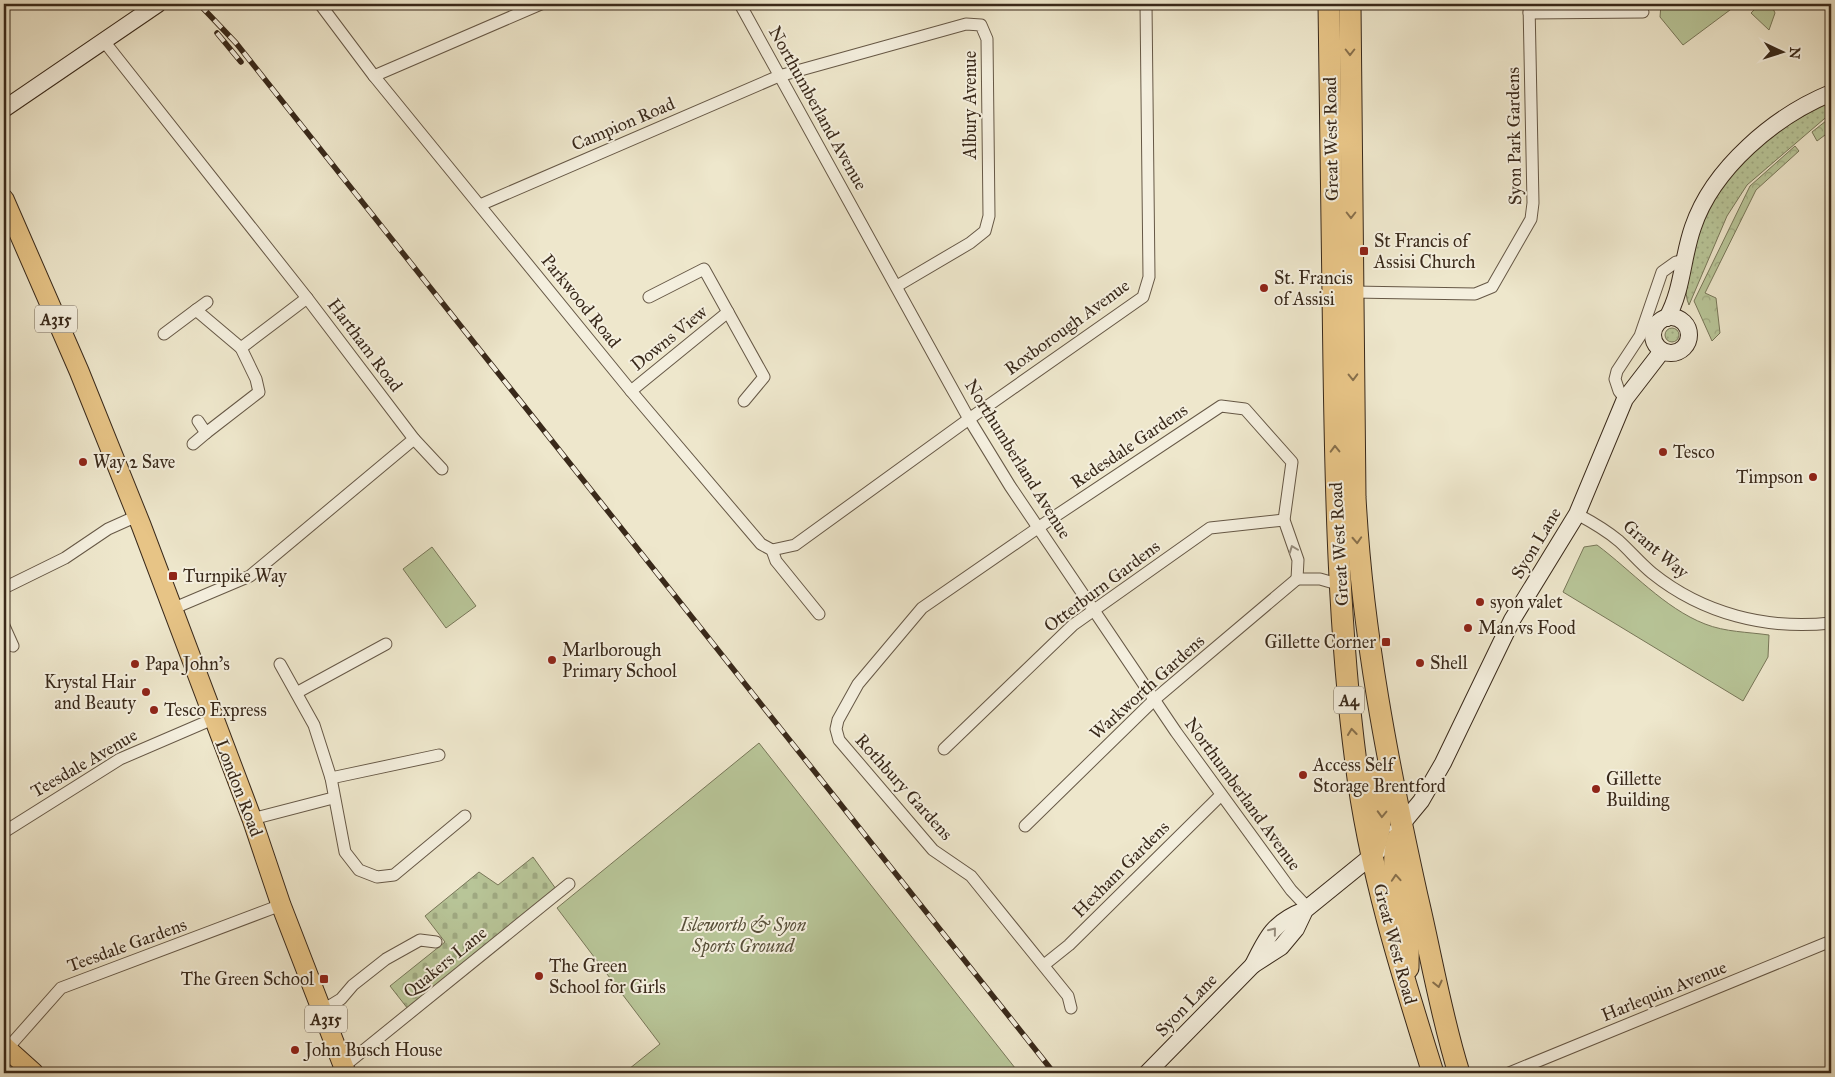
<svg xmlns="http://www.w3.org/2000/svg" width="1835" height="1077" font-family="'IM FELL Great Primer',serif">
<style>
.grass{fill:url(#grass-dots);stroke:#787759}
.forest{fill:url(#forest-crowns);stroke:#787759}
.cemetery{fill:url(#cemetery-stones);stroke:#787759}
.green{fill:#b8c598;stroke:#787759}
.lines{fill:none;stroke-linecap:round;stroke-linejoin:round}
.street-casing{stroke:#665846;stroke-width:13}
.secondary-casing{stroke:#39291a;stroke-width:18}
.primary-casing{stroke:#39291a;stroke-width:21}
.highway-casing{stroke:#39291a;stroke-width:23}
.street{stroke:#f4efde;stroke-width:11}
.secondary{stroke:#f4efde;stroke-width:16}
.primary{stroke:#e7c486;stroke-width:19}
.highway{stroke:#e7c486;stroke-width:21}
.rail-casing{stroke:#39291a;stroke-width:5.5}
.rail{stroke:#f4efde;stroke-width:4;stroke-dasharray:11;stroke-linecap:butt}
.oneway{stroke:#876f4b}
.oneway2{stroke:#968c7c}
.poi-dot{fill:#8f2418;stroke:#f4efde;stroke-width:2}
.labels{text-anchor:middle;dominant-baseline:central;stroke-width:4;stroke-linejoin:round;paint-order:stroke}
.shield{fill:#f4efde;stroke:#716455;stroke-width:1}
.shield-label{font-size:16px;font-weight:bold;fill:#39291a}
.street-label{font-size:18px;fill:#39291a;stroke:#f4efde}
.poi-label{font-size:18px;fill:#39291a;stroke:#f4efde;text-anchor:start}
.park-label{font-size:18px;font-style:italic;fill:#59503a;stroke:#f4efde}
</style>
<defs>
<pattern id="grass-dots" width="8" height="8" patternUnits="userSpaceOnUse" patternTransform="scale(1.25)"><rect width="8" height="8" fill="#b8c598"/><path d="M2 2h.1M6 6h.1" fill="none" stroke="#9fa982" stroke-width="1.8" stroke-linecap="round"/></pattern>
<pattern id="forest-crowns" width="20" height="18" patternUnits="userSpaceOnUse" patternTransform="scale(1.25)"><rect width="20" height="18" fill="#b8c598"/><path d="M2 6a3 3 0 1 1 6 0M12 15a3 3 0 1 1 6 0" fill="none" stroke="#9fa982"/></pattern>
<pattern id="cemetery-stones" width="16" height="16" patternUnits="userSpaceOnUse" patternTransform="scale(1.25)"><rect width="16" height="16" fill="#b8c598"/><path d="M2 7V4a2 2 0 0 1 4 0v3zM10 15v-3a2 2 0 0 1 4 0v3z" fill="#9fa982"/></pattern>
</defs>
<rect width="100%" height="100%" fill="#eee7cc"/>
<filter id="stains"><feTurbulence type="fractalNoise" baseFrequency=".004" numOctaves="4"/><feColorMatrix values="0 0 0 0 .2 0 0 0 0 .09 0 0 0 0 .02 0 0 0 .5 -.17"/></filter>
<radialGradient id="worn" r=".72"><stop offset=".6" stop-color="#630" stop-opacity="0"/><stop offset="1" stop-color="#630" stop-opacity=".3"/></radialGradient>
<g class="grass">
<path d="M 1827,104 L 1831,104 L 1831,113 L 1747,185 L 1727,216 L 1689,305 C 1683,293 1688,272 1690,260 C 1698,220 1724,173 1756,147 C 1777,129 1803,116 1827,104 Z"/>
<circle cx="1672" cy="335" r="7"/>
</g>
<g class="forest">
<polygon points="1831,117 1831,138 1825,135 1817,141 1812,132"/>
<polygon points="1795,146 1799,151 1756,190 1705,293 1716,298 1720,333 1712,341 1694,301 1750,186"/>
</g>
<polygon class="cemetery" points="533,857 556,889 408,1009 390,986 445,942 425,916 479,872 498,885"/>
<g class="green">
<polygon points="1661,4 1738,4 1683,45 1660,17"/>
<polygon points="1760,4 1771,4 1775,13 1769,30 1751,13"/>
<path d="M 1597,545 C 1632,571 1664,608 1705,624 C 1725,632 1748,632 1769,635 L 1768,657 L 1743,701 L 1563,592 L 1584,547 Z"/>
<polygon points="432,547 476,606 446,628 403,569"/>
<polygon points="759,743 1019,1073 624,1073 660,1044 557,908"/>
</g>
<g class="lines">
<g class="street-casing">
<g id="street">
<polyline points="320,4 374,76 631,391 761,544 772,550 776,561 819,614"/>
<polyline points="740,4 969,419 1010,486 1176,732 1291,890 1307,907"/>
<polyline points="1529,13 1643,12"/>
<polyline points="103,40 307,298 414,439 250,576 172,609"/>
<polyline points="374,76 541,4"/>
<polyline points="480,205 779,76 966,24 981,25 987,39 989,216 985,231 970,243 897,286"/>
<polyline points="1352,292 1475,294 1492,287 1531,219 1533,203 1529,4"/>
<polyline points="649,297 704,269 764,377 744,401"/>
<polyline points="196,310 207,302"/>
<polyline points="164,334 196,310 241,348 307,298"/>
<polyline points="631,391 728,312"/>
<polyline points="1625,399 1619,391 1615,379 1617,371 1640,336 1662,272 1676,262 1685,260"/>
<polyline points="198,421 206,433 259,392 256,379 241,348"/>
<polyline points="414,439 442,469"/>
<polyline points="193,444 206,433"/>
<path d="M 1577,514 C 1592,522 1606,530 1619,541 C 1630,551 1640,563 1652,573 C 1703,614 1767,630 1831,623"/>
<polyline points="772,550 795,545 969,419 1143,297 1149,277 1146,4"/>
<polyline points="1297,579 1320,579 1341,585"/>
<polyline points="4,588 65,558 108,529 137,516"/>
<polyline points="4,626 13,646"/>
<polyline points="280,664 314,725 331,778 345,852 359,870 377,877 394,875 465,816"/>
<polyline points="298,692 386,644"/>
<polyline points="944,749 1073,625 1210,528 1284,520"/>
<polyline points="331,778 439,755"/>
<polyline points="252,819 333,798"/>
<polyline points="1025,826 1155,699 1297,579"/>
<polyline points="4,832 120,759 213,719"/>
<polyline points="1044,965 1069,945 1221,795"/>
<polyline points="1071,1008 1068,996 971,876 933,850 839,740 836,729 838,720 858,684 922,608 1045,523 1221,406 1245,409 1292,462 1284,520 1298,560 1297,579"/>
<polyline points="323,1010 341,999 353,985 386,959 420,940 436,942"/>
<polyline points="7,1049 61,988 281,905"/>
<polyline points="343,1067 569,884"/>
<polyline points="1509,1073 1831,941"/>
</g>
</g>
<g class="secondary-casing">
<g id="secondary">
<polyline points="4,109 158,4"/>
<circle cx="1671" cy="335" r="18"/>
<path d="M 1667,318 C 1683,289 1682,258 1693,227 C 1713,168 1775,116 1831,93"/>
<polyline points="1397,830 1421,801 1443,763 1512,620 1577,514 1625,399 1662,351"/>
<path d="M 1253,965 C 1267,936 1274,922 1305,910"/>
<polyline points="1147,1073 1253,965 1281,947 1296,929 1305,910 1379,850"/>
</g>
</g>
<g class="primary-casing">
<g id="primary">
<polyline points="4,199 79,371 141,525 252,819 281,905 346,1073"/>
<polyline points="4,1046 34,1073"/>
</g>
</g>
<g class="highway-casing">
<g id="highway">
<path d="M 1329,4 C 1331,125 1332,246 1334,367 C 1336,499 1339,632 1356,763 C 1369,869 1401,971 1433,1073"/>
<path d="M 1350,4 L 1355,497 C 1362,632 1388,765 1417,896 C 1431,955 1441,1016 1459,1073"/>
<path d="M 1398,838 C 1388,870 1403,905 1407,937 C 1409,947 1408,958 1408,968"/>
<path d="M 1373,851 C 1383,824 1383,802 1377,774"/>
</g>
</g>
<use href="#street" class="street"/>
<use href="#secondary" class="secondary"/>
<use href="#primary" class="primary"/>
<use href="#highway" class="highway"/>
<g class="rail-casing">
<g id="rail">
<polyline points="199,4 236,43 1054,1073"/>
<polyline points="217,33 241,62"/>
</g>
</g>
<use href="#rail" class="rail"/>
</g>
<defs><path id="oneway-chevron" d="M-2-3.5L2.5 0L-2 3.5" fill="none" stroke-width="1.6" stroke-linecap="round" stroke-linejoin="round" transform="scale(1.25)"/></defs>
<g class="oneway">
<use href="#oneway-chevron" transform="translate(1350 52) rotate(90)"/>
<use href="#oneway-chevron" transform="translate(1351 215) rotate(90)"/>
<use href="#oneway-chevron" transform="translate(1353 377) rotate(89)"/>
<use href="#oneway-chevron" transform="translate(1335 449) rotate(-91)"/>
<use href="#oneway-chevron" transform="translate(1357 540) rotate(87)"/>
<use href="#oneway-chevron" transform="translate(1352 732) rotate(-96)"/>
<use href="#oneway-chevron" transform="translate(1382 814) rotate(92)"/>
<use href="#oneway-chevron" transform="translate(1396 878) rotate(-94)"/>
<use href="#oneway-chevron" transform="translate(1438 984) rotate(77)"/>
</g>
<g class="oneway2">
<use href="#oneway-chevron" transform="translate(1293 549) rotate(-111)"/>
<use href="#oneway-chevron" transform="translate(1273 931) rotate(-51)"/>
</g>
<g class="poi-dot">
<rect x="1359" y="246" width="10" height="10" rx="2.5"/>
<circle cx="1264" cy="288" r="5"/>
<circle cx="1663" cy="452" r="5"/>
<circle cx="83" cy="462" r="5"/>
<circle cx="1813" cy="477" r="5"/>
<rect x="168" y="571" width="10" height="10" rx="2.5"/>
<circle cx="1480" cy="602" r="5"/>
<circle cx="1468" cy="628" r="5"/>
<rect x="1381" y="637" width="10" height="10" rx="2.5"/>
<circle cx="552" cy="660" r="5"/>
<circle cx="1420" cy="663" r="5"/>
<circle cx="135" cy="664" r="5"/>
<circle cx="146" cy="692" r="5"/>
<circle cx="154" cy="710" r="5"/>
<circle cx="1303" cy="775" r="5"/>
<circle cx="1596" cy="789" r="5"/>
<circle cx="539" cy="976" r="5"/>
<rect x="319" y="974" width="10" height="10" rx="2.5"/>
<circle cx="295" cy="1050" r="5"/>
</g>
<g class="labels">
<g class="shield">
<rect x="35" y="305.5" width="42" height="27" rx="4"/>
<rect x="1334" y="686.5" width="30" height="27" rx="4"/>
<rect x="305" y="1005.5" width="42" height="27" rx="4"/>
</g>
<g class="shield-label">
<text x="56" y="319">A315</text>
<text x="1349" y="700">A4</text>
<text x="326" y="1019">A315</text>
</g>
<g class="street-label">
<text transform="translate(970 105) rotate(-90)">Albury Avenue</text>
<text transform="translate(818 108) rotate(61)">Northumberland Avenue</text>
<text transform="translate(623 124) rotate(-23)">Campion Road</text>
<text transform="translate(1514 136) rotate(-91)">Syon Park Gardens</text>
<text transform="translate(1331 139) rotate(-91)">Great West Road</text>
<text transform="translate(581 301) rotate(51)">Parkwood Road</text>
<text transform="translate(1067 327) rotate(-36)">Roxborough Avenue</text>
<text transform="translate(669 338) rotate(-39)">Downs View</text>
<text transform="translate(365 345) rotate(53)">Hartham Road</text>
<text transform="translate(1129 446) rotate(-34)">Redesdale Gardens</text>
<text transform="translate(1018 459) rotate(58)">Northumberland Avenue</text>
<text transform="translate(1536 543) rotate(-59)">Syon Lane</text>
<text transform="translate(1339 544) rotate(-93)">Great West Road</text>
<text transform="translate(1656 549) rotate(40)">Grant Way</text>
<text transform="translate(1102 586) rotate(-37)">Otterburn Gardens</text>
<text transform="translate(1147 687) rotate(-42)">Warkworth Gardens</text>
<text transform="translate(84 763) rotate(-30)">Teesdale Avenue</text>
<text transform="translate(904 787) rotate(48)">Rothbury Gardens</text>
<text transform="translate(239 788) rotate(69)">London Road</text>
<text transform="translate(1243 794) rotate(54)">Northumberland Avenue</text>
<text transform="translate(1121 869) rotate(-45)">Hexham Gardens</text>
<text transform="translate(1395 944) rotate(75)">Great West Road</text>
<text transform="translate(127 945) rotate(-20)">Teesdale Gardens</text>
<text transform="translate(445 962) rotate(-39)">Quakers Lane</text>
<text transform="translate(1664 991) rotate(-22)">Harlequin Avenue</text>
<text transform="translate(1186 1005) rotate(-46)">Syon Lane</text>
</g>
<g class="poi-label">
<text x="1374" y="241">St Francis of<tspan x="1374" dy="21">Assisi Church</tspan></text>
<text x="1274" y="278">St. Francis<tspan x="1274" dy="21">of Assisi</tspan></text>
<text x="1673" y="452">Tesco</text>
<text x="93" y="462">Way 2 Save</text>
<text x="1803" y="477" text-anchor="end">Timpson</text>
<text x="183" y="576">Turnpike Way</text>
<text x="1490" y="602">syon valet</text>
<text x="1478" y="628">Man vs Food</text>
<text x="1376" y="642" text-anchor="end">Gillette Corner</text>
<text x="562" y="650">Marlborough<tspan x="562" dy="21">Primary School</tspan></text>
<text x="1430" y="663">Shell</text>
<text x="145" y="664">Papa John's</text>
<text x="136" y="682" text-anchor="end">Krystal Hair<tspan x="136" dy="21">and Beauty</tspan></text>
<text x="164" y="710">Tesco Express</text>
<text x="1313" y="765">Access Self<tspan x="1313" dy="21">Storage Brentford</tspan></text>
<text x="1606" y="779">Gillette<tspan x="1606" dy="21">Building</tspan></text>
<text x="549" y="966">The Green<tspan x="549" dy="21">School for Girls</tspan></text>
<text x="314" y="979" text-anchor="end">The Green School</text>
<text x="305" y="1050">John Busch House</text>
</g>
<g class="park-label">
<text x="743" y="925">Isleworth &amp; Syon<tspan x="743" dy="21">Sports Ground</tspan></text>
</g>
</g>
<rect width="1835" height="1077" fill="none" stroke="#eee7cc" stroke-width="20"/>
<rect x="5" y="5" width="1825" height="1067" fill="none" stroke="#39291a" stroke-width="2.5"/>
<rect x="10" y="10" width="1815" height="1057" fill="none" stroke="#39291a"/>
<g transform="translate(1782 52) rotate(94)" stroke="#f4efde" stroke-width="4" paint-order="stroke">
<path d="M0-4L9 19L0 12L-9 19Z" fill="#39291a"/>
<text y="-8" font-size="14" font-weight="bold" text-anchor="middle" fill="#39291a">N</text>
</g>
<rect width="100%" height="100%" filter="url(#stains)"/>
<rect width="100%" height="100%" fill="url(#worn)"/>
</svg>
